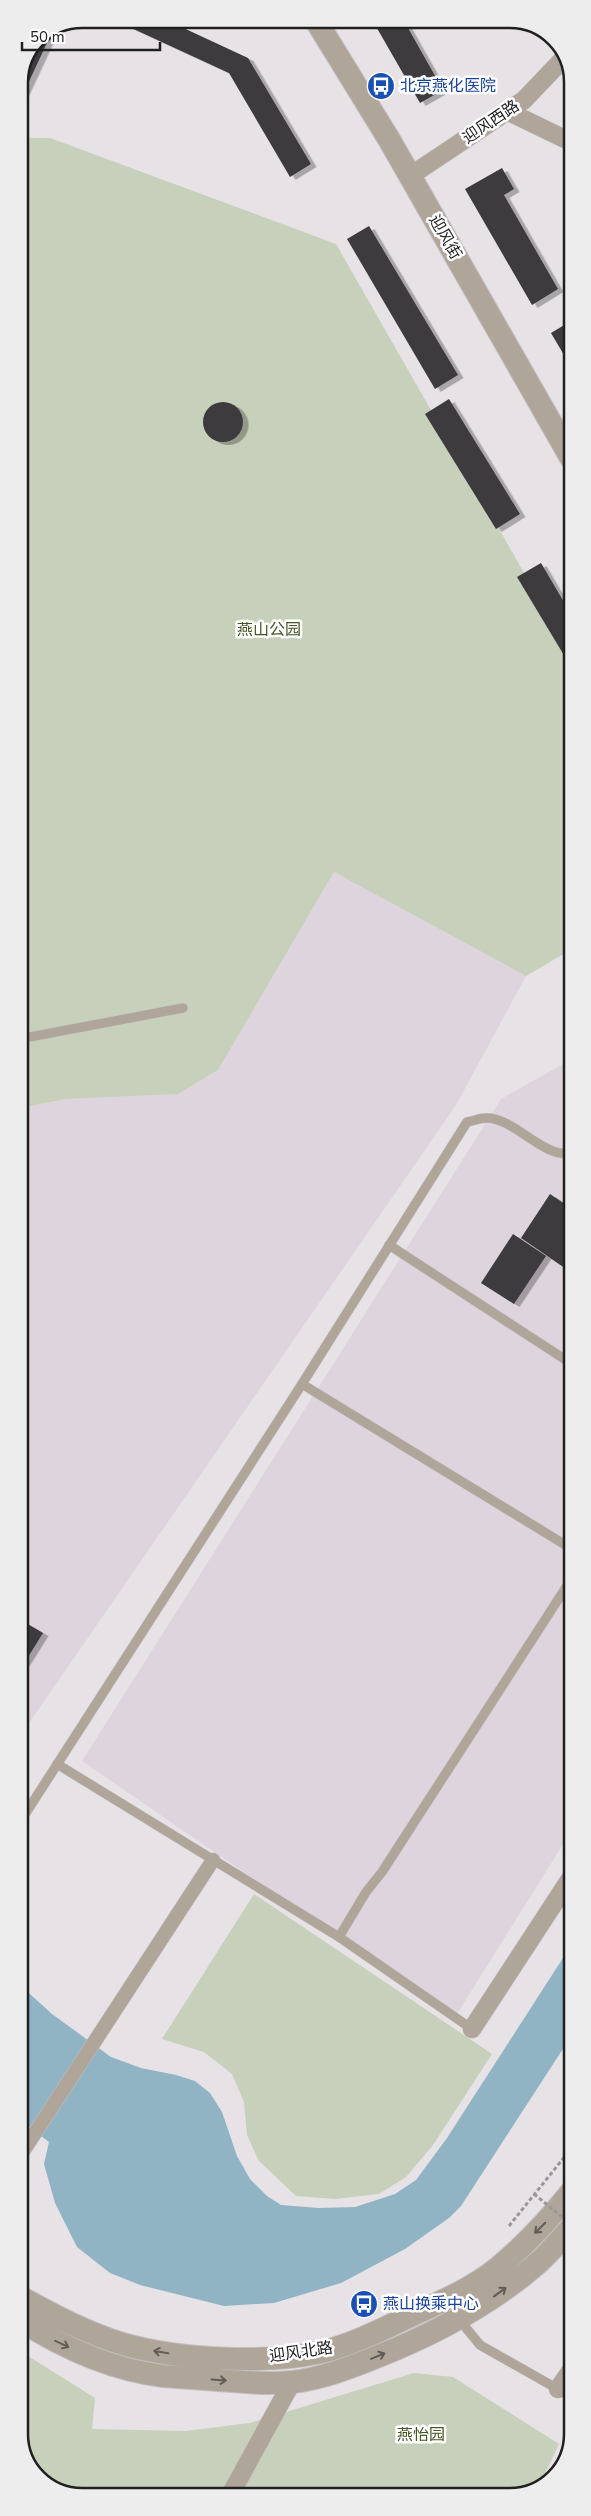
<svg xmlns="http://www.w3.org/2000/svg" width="591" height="2516" font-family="'Nunito Sans','Noto Sans SC',sans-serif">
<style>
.built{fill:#ded4dd}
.green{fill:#c7d0ba}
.water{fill:#91b4c5}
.building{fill:#3d3a3d;filter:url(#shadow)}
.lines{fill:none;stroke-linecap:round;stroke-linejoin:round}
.service-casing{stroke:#c3bfc3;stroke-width:10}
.pedestrian-casing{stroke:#c3bfc3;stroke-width:15}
.minor-casing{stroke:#c3bfc3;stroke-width:19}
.tertiary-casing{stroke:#c3bfc3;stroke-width:24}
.path{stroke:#9a979a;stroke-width:3;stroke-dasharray:4 2.5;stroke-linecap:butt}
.service{stroke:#afa599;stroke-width:9}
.pedestrian{stroke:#afa599;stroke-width:14}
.minor{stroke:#afa599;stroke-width:18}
.tertiary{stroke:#afa599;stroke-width:22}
.path-bridge{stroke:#9a979a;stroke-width:3;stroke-dasharray:4 2.5;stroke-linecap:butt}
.oneway{stroke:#615c57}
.labels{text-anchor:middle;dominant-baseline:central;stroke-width:5;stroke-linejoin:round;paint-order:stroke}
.transit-label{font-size:16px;fill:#164399;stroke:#fff;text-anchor:start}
.street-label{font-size:16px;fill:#212021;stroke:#fff}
.park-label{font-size:16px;fill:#455524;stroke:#fff}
.rim{fill:none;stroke:#212021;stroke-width:2.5}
</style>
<defs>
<filter id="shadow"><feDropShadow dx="5.5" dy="3" stdDeviation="0" flood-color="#0004"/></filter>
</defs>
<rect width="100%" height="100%" fill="#e6e2e6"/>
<g class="built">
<polygon points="334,872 526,976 456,1105 20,1736 19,1108 66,1099 178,1094 218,1070"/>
<polygon points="572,1059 572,1830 455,2017 82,1761 501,1099"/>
</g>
<g class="green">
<polygon points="19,138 50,138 336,244 571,655 572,949 526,976 334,872 218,1070 178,1094 66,1099 19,1108"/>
<polygon points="254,1894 492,2054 433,2145 406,2177 379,2194 335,2199 296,2196 259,2161 247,2135 244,2102 232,2074 204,2052 162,2039"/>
<polygon points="20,2351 95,2398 92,2429 186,2431 250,2423 414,2373 453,2377 559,2444 539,2486 522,2496 77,2497 40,2482 20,2447"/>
</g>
<polygon class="water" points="572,1944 572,2035 461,2206 449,2218 405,2249 341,2283 274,2303 224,2306 140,2285 110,2273 77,2247 55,2203 44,2164 49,2142 20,2120 20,1985 52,2014 111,2057 141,2068 176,2075 195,2081 210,2093 222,2112 237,2156 250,2179 267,2196 281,2205 319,2208 355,2207 395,2194 416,2180 447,2138"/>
<g class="building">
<polygon points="128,19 164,19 248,58 311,164 290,177 229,73 125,25"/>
<polygon points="376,19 403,19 443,90 420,103 374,23"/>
<polygon points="53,30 19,103 19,81 37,37"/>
<polygon points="502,168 514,189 504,195 558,289 532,305 465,189"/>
<polygon points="369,226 458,375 435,389 347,239"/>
<polygon points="571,321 571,367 551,333"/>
<polygon points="449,399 520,514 496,529 425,414"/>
<circle cx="223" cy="422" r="20"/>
<polygon points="541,563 571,614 571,667 517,577"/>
<polygon points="550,1194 572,1209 572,1273 521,1238"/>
<polygon points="513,1234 546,1256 514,1304 481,1283"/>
<polygon points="19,1619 43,1633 20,1670"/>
</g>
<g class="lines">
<g class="service-casing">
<g id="service">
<polyline points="19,1039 183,1008"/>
<polyline points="389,1245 572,1364"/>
<polyline points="302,1384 572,1549"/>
<polyline points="57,1764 339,1937 472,2029"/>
<path d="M 20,1822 L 302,1384 L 467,1122 C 473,1121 480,1118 486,1118 C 514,1117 543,1159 572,1153"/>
<polyline points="339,1937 366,1892 382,1872 572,1578"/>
<polyline points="458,2318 480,2345 572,2397"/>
</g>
</g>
<g class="pedestrian-casing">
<polyline id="pedestrian" points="20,2156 213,1860"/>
</g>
<g class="minor-casing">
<g id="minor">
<polyline points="507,111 571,142"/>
<polyline points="410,176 524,100 564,58"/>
<polyline points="472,2029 572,1876"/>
<polyline points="558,2389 572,2369"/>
<polyline points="229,2497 292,2382"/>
</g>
</g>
<g class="tertiary-casing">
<g id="tertiary">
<polyline points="315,19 390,141 571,458"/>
<path d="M 20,2297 C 53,2315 86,2333 123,2344 C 179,2360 273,2365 329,2350 C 362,2341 392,2324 423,2310 C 452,2297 484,2282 507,2260 C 531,2239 552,2216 572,2191"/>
<path d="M 20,2320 C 62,2347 113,2370 163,2376 C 177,2377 191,2378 205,2379 C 233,2381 264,2385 292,2382 C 321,2379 352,2367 379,2356 C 434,2334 487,2306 532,2268 C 547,2256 559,2241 572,2227"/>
</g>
</g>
<polyline class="path" points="509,2226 566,2155"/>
<use href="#service" class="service"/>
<use href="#pedestrian" class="pedestrian"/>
<use href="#minor" class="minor"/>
<use href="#tertiary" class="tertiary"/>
<polyline class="path-bridge" points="534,2194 572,2225"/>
</g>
<defs><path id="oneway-shaft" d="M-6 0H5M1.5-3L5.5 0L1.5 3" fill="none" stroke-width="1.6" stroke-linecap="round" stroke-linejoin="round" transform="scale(1.25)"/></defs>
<g class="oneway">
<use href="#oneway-shaft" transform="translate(540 2228) rotate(135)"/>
<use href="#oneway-shaft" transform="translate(500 2292) rotate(-36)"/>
<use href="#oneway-shaft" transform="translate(62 2344) rotate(25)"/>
<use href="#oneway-shaft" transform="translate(161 2352) rotate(-170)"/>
<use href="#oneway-shaft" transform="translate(378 2356) rotate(-22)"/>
<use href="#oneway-shaft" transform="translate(219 2380) rotate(4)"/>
</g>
<defs>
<g id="bus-disc" transform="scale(1.4375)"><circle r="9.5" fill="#1a4fb4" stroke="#fff"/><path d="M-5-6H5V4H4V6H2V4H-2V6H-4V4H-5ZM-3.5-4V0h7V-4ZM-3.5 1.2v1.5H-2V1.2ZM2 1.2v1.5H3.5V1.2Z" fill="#fff"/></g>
</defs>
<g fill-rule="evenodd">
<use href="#bus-disc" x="381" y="86"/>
<use href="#bus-disc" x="364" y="2304"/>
</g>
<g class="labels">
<g class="transit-label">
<text x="400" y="86">北京燕化医院</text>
<text x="383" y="2304">燕山换乘中心</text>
</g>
<g class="street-label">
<text transform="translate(491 122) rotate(-34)">迎风西路</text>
<text transform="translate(445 237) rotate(60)">迎风街</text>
<text transform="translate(301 2352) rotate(-8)">迎风北路</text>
</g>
<g class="park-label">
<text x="269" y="630">燕山公园</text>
<text x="421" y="2435">燕怡园</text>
</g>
</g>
<path d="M0 0H591V2516H0ZM82 28H510A54 54 0 0 1 564 82V2434A54 54 0 0 1 510 2488H82A54 54 0 0 1 28 2434V82A54 54 0 0 1 82 28Z" fill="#ededed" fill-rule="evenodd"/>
<path class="rim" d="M82 28H510A54 54 0 0 1 564 82V2434A54 54 0 0 1 510 2488H82A54 54 0 0 1 28 2434V82A54 54 0 0 1 82 28Z"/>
<path d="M22 42v8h138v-8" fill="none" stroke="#212021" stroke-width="2.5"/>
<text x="30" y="42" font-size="15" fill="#212021" stroke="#ffffff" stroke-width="4" paint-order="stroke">50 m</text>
</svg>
